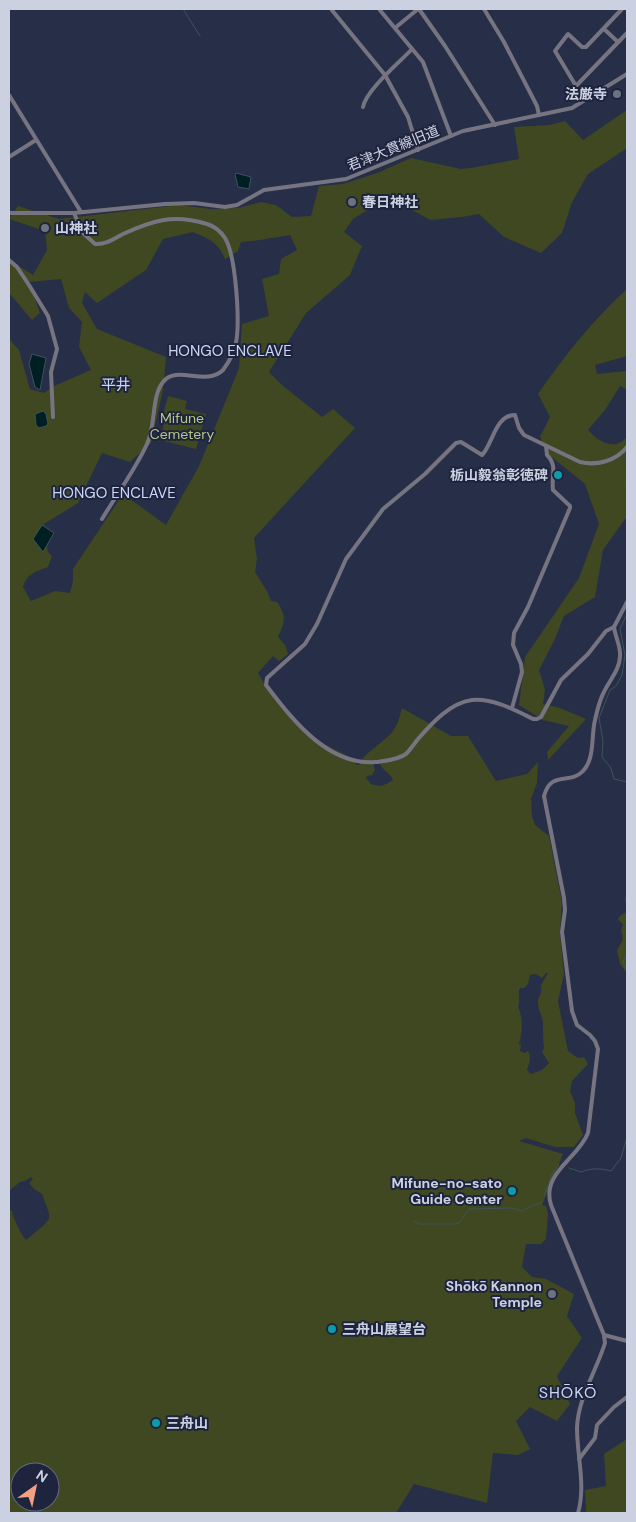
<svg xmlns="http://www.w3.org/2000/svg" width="636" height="1522" font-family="'DM Sans','Noto Sans JP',sans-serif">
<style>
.green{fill:#3f4821;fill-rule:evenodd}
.water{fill:#001f23;stroke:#3d545c}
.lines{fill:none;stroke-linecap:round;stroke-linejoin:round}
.stream{stroke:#3d545c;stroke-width:1}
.minor{stroke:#777482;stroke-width:4}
.worship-dot{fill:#6b7280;stroke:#1e243d;stroke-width:2}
.culture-dot{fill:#0f9aa8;stroke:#1e243d;stroke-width:2}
.labels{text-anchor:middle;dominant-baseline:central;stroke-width:4;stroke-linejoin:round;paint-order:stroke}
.poi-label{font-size:14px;font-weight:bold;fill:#ccd1e1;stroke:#1e243d;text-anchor:end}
.street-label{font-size:14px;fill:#ccd1e1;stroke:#1e243d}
.park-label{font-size:14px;fill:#b7c883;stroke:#1e243d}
.neighbourhood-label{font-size:15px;fill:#cbd6f7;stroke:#1e243d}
.quarter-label{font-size:16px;letter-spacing:1px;fill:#cbd6f7;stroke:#1e243d}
</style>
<rect width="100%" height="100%" fill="#272e47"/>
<g class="green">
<path d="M 627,110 L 627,148 L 588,174 L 572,202 L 562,233 L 541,253 L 504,237 L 479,214 L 462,217 L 430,220 L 395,200 L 379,203 L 353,219 L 344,232 L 362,246 L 350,275 L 306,313 L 269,372 L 282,385 L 322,417 L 333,409 L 355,428 L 254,538 L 257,559 L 255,572 L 267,591 L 271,601 L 277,602 C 287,617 285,621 278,637 L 285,645 L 288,654 L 279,661 L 273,656 L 258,673 C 283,717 308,739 355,759 L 355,764 L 359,765 C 364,752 384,743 393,731 C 398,725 400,715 402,708 L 451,736 L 468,736 L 496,781 L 527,774 L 538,762 L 537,783 L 531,799 L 532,816 L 535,825 L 549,836 L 562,902 L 560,933 L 564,974 L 558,1001 L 568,1051 L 578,1058 L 584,1057 L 588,1064 L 572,1081 L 570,1091 L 575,1103 L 575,1113 L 583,1135 L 574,1147 L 555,1147 L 526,1138 L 519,1141 L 563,1154 L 542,1205 L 546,1206 L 548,1214 L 546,1239 L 541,1244 L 526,1244 L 522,1267 L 532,1277 L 546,1279 L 574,1294 L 567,1316 L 582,1338 L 557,1376 L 570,1404 L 557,1421 L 530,1407 L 516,1421 L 530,1449 L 518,1455 L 493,1453 L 487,1503 L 414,1484 L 396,1513 L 46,1513 L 42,1512 L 39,1513 L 9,1513 L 9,1209 L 13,1212 L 12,1214 C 17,1223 19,1232 26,1240 L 43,1226 L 49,1219 L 49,1213 L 42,1194 L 34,1189 L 29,1183 L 33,1179 L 31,1177 L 25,1181 L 20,1182 L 9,1191 L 9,339 L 19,350 L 30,389 L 44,393 L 54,386 L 91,370 L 79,347 L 82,322 L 69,308 L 61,279 L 29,282 L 40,313 L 32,320 L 9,293 L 9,260 L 33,275 L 47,250 L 45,231 L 9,219 L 18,206 L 59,219 L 179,205 L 211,209 L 238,208 L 261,202 L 276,205 L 292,217 L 311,216 L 319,186 L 343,184 L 377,173 L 411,158 L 461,169 L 471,168 L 519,159 L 514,127 L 549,125 L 565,121 L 583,140 ZM 193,232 C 209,239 218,242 225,259 L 238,251 L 241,242 L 260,240 L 290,235 L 297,250 L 281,259 L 279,274 L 262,279 L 269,316 L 242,324 L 239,368 L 231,388 L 199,466 L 166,525 L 123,494 L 73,569 L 73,581 L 70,593 L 55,591 L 31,601 L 23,587 C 28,573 35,572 48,567 L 52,556 L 48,552 L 44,524 L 78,503 L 102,453 L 130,462 L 151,443 L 163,390 L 166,357 L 97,329 L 82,303 L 85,292 L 97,303 L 146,270 L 163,239 ZM 373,763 L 380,763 C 381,770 390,772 393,780 C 383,786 382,787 371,784 L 366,778 L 367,776 L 372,775 L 375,770 ZM 546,973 L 548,973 L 541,985 C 542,996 540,992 538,1001 C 537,1009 543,1016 543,1024 C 543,1032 543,1040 544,1048 L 542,1052 L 549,1063 L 542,1070 L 531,1074 L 527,1070 C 529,1063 532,1059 528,1051 L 525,1053 L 520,1051 L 521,1045 L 519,1044 C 523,1030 523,1019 518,1006 C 521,1001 517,994 520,988 L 524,988 L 528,984 L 530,975 L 536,974 L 542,978 ZM 20,1472 L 50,1472 L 50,1502 L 20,1502 Z"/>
<path d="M 627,289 L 627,356 L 595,365 L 597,374 L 626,371 L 627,372 L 627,390 L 620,386 L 605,410 L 588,430 C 598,441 614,452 627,437 L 627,519 L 625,519 L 603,550 L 595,597 L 564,616 L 554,641 L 539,670 L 545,690 L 543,704 L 560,708 L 586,719 L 548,760 L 547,752 L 569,726 L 543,720 L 519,705 L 525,657 L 579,578 L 599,524 L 585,484 L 548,454 L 540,437 L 550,417 L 538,394 C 564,356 593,320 627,289 Z"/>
<polygon points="168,396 187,401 185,409 206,414 196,449 160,440 164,423 161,422"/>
<path d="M 627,894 L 627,973 L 620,964 L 617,950 C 621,943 625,939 621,931 L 623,925 L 618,919 L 621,915 L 627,912 L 625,898 Z"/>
<polygon points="627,1439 627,1513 586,1513 585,1490 606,1486 604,1454"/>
</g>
<g class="water">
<polygon points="236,173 251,177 249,189 238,187 235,174"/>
<polygon points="32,354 46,358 40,390 35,387 29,364"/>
<polygon points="43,411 46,414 48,424 46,426 39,428 36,425 35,414"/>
<polygon points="42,525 54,533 43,552 33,539"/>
</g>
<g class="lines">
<g class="stream">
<polyline points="183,9 200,36"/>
<polyline points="627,476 626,481 627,493"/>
<polyline points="627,614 620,629 625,655 622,675 616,686 610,690 599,718 603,741 602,757 611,768 614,779 627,782"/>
<polyline points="627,956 624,959 623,962 627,970"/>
<path d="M 569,1168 L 581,1172 C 591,1168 600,1168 611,1171 L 621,1158 L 627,1137"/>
<polyline points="544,1196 553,1172 559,1165"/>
<polyline points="414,1221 419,1224 455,1224 459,1223 469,1209 512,1208 521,1211 542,1202"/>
</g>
<g class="minor">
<polyline points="331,9 385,75 408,117 418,150"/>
<polyline points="379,9 423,62 451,136"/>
<polyline points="419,9 445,46 495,125"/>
<polyline points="484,9 504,42 537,106 539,115"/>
<polyline points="622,9 586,47 582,47 568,34 555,51 576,86 627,33"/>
<polyline points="395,28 418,9"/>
<polyline points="604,29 618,42"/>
<polyline points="9,95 81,212"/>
<path d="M 363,107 C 366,90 400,62 412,49"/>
<polyline points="9,157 36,140"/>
<polyline points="9,213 74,213 165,204 194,203 225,207 237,205 264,190 346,179 463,131 572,108 627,74"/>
<path d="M 74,213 L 82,232 L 95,244 C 105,245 114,239 123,234 C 154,220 173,214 207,224 C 214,226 221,232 225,238 C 236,256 240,321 236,343 C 234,352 229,362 223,370 C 206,387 176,364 163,382 C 151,397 156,426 147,444 C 135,470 117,494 102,519"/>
<polyline points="9,260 17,267 29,285 48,316 57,349 51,372 53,417"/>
<path d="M 627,447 C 616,461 597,466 580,462 L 524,435 L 519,428 L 515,415 C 495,415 493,444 482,455 L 461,442 L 456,443 L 425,474 L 383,509 L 346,559 L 317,624 L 305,644 L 267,678 L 266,685 C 294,722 332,771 384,761 C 391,760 400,758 406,754 C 410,750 414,744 418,739 C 432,723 450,703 472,700 C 493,698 515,710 533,719 L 537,719 L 541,717 L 561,680 L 588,654 L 606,631 L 614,627 L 627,602"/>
<path d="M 512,708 L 522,672 L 521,664 L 513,645 L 514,633 L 528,607 L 570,508 L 570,506 L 553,490 C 551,476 558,466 547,455 L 546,446"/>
<polyline points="604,1335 627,1341"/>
<polyline points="579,1459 595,1438 597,1425 614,1407 627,1397"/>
<path d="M 578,1513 C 586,1486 577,1456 577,1428 C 578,1398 596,1372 605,1343 L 604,1335 L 597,1318 L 551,1205 C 541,1173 578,1159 588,1133 L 598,1049 L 595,1041 L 590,1035 L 577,1025 L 572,1011 L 562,932 L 565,910 L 564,898 L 544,796 C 551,770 570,785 583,771 C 595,759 591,736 595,720 C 597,711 599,702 603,694 C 608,682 620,670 620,656 C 621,647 615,636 614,627"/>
</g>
</g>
<g class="worship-dot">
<circle cx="617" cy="94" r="5"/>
<circle cx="352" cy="202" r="5"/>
<circle cx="45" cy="228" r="5"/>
<circle cx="552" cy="1294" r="5"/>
</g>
<g class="culture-dot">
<circle cx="558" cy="475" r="5"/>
<circle cx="512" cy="1191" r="5"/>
<circle cx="332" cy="1329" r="5"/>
<circle cx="156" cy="1423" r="5"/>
</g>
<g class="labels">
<g class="poi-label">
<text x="607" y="94">法厳寺</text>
<text x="362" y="202" text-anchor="start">春日神社</text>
<text x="55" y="228" text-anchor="start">山神社</text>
<text x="548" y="475">栃山毅翁彰徳碑</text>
<text x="502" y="1183">Mifune-no-sato<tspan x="502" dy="16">Guide Center</tspan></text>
<text x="542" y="1286">Shōkō Kannon<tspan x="542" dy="16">Temple</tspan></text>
<text x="342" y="1329" text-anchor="start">三舟山展望台</text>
<text x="166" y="1423" text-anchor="start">三舟山</text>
</g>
<g class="street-label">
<text transform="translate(393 148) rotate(-22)">君津大貫線旧道</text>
</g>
<g class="park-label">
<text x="182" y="418">Mifune<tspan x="182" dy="16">Cemetery</tspan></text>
</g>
<g class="neighbourhood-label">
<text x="230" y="351">HONGO ENCLAVE</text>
<text x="116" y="385">平井</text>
<text x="114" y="493">HONGO ENCLAVE</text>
</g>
<g class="quarter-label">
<text x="568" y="1392">SHŌKŌ</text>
</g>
</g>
<rect width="636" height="1522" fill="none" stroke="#ccd1e1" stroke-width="20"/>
<g transform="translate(35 1487) rotate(33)"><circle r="24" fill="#1e243d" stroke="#64697f"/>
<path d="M0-4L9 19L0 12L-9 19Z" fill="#f39f82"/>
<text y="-8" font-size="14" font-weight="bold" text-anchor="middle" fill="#ccd1e1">N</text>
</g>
</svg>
